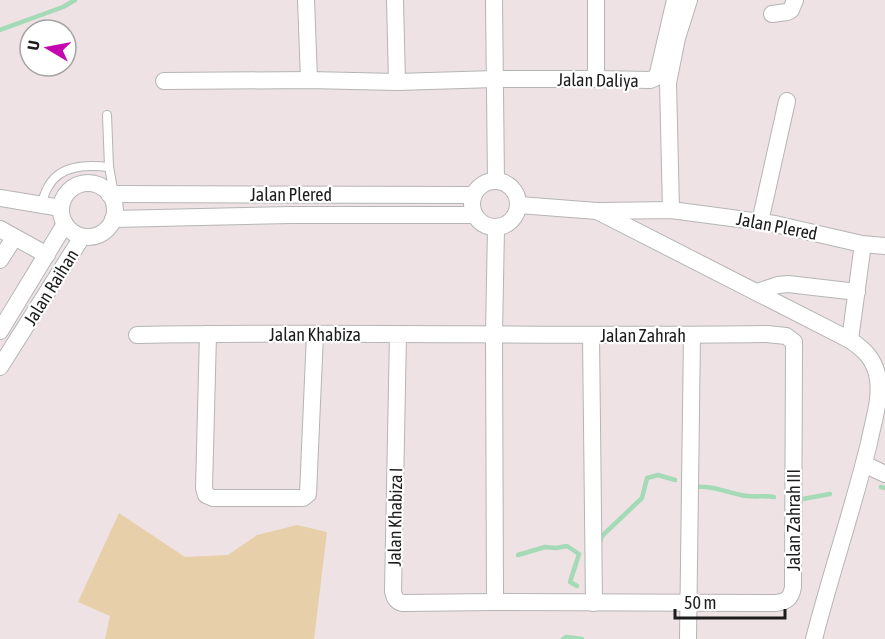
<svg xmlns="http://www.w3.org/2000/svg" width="885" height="639" font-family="'Asap Condensed',sans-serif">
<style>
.grass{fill:#e7cfa9}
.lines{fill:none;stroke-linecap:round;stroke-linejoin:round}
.stream{stroke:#a4dab6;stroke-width:4.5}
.lane-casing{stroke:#b5b5b5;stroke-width:10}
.street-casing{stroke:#b5b5b5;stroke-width:18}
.lane{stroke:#fff;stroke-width:8}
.street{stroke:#fff;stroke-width:16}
.labels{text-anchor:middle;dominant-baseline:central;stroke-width:4.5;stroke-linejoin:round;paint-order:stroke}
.street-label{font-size:18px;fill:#1c1c1c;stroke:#fff}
</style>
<rect width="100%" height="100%" fill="#eee2e5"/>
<polygon class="grass" points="119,513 185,557 228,555 257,535 297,525 327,532 314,639 105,639 110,616 78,602"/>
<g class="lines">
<g class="stream">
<polyline points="0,30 63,7 75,0"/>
<path d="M 694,487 C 711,485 726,492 741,495 C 752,498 763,495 774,497"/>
<polyline points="881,487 885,488"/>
<polyline points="797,500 830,494"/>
<polyline points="600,542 602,536 642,498 647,478 658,475 675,480"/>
<polyline points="518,555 545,547 556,548 567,546 579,554 570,582 577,586"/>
<polyline points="563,639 566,637 582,639"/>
</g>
<g class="lane-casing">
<g id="lane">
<polyline points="109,167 114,194"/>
<path d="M 41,205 C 43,199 45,192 48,187 C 60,164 88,165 109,167 L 107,115"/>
</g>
</g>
<g class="street-casing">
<g id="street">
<polyline points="306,0 309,80"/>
<polyline points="395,0 397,82"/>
<polyline points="494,0 496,181"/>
<polyline points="596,0 596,79"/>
<polyline points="772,14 787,12 791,10 795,0"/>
<polyline points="164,81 309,80 397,82 495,79 596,79 650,80 655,78 658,73 675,0"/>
<circle cx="495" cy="204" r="23"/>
<circle cx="88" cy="210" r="27"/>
<polyline points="109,194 473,195"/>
<polyline points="0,198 61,208"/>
<path d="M 519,205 L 597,211 L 850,340 C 865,350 875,360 878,379 C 881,400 873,422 869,443 C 853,509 831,573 814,639"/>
<polyline points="671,210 668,83 677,38 689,0"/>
<polyline points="601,211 671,210 724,217 775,224 862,244 885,246"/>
<polyline points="113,219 291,215 474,215"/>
<polyline points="760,222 787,101"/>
<polyline points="0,229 47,255"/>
<polyline points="0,260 14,238"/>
<polyline points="757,292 778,285 788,284 857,292"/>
<polyline points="0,331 65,224"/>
<polyline points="208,334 204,488 206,495 213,498 303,498 308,494 315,334"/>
<path d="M 137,335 C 347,331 557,337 767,334 L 786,336 L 794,342 L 794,349 L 793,587 C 791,599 786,602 775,603 L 495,602 L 403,603 C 396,602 394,597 393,591 L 398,334"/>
<polyline points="591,335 594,603"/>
<polyline points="850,340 862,251"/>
<polyline points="0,367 82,237"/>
<polyline points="864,464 885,474"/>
<polyline points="495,602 494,334 496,228"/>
<polyline points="688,639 692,335"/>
</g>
</g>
<use href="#lane" class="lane"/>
<use href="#street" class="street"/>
</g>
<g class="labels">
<g class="street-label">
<text transform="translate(598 80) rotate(1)">Jalan Daliya</text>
<text x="291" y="194">Jalan Plered</text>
<text transform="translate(777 226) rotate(11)">Jalan Plered</text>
<text transform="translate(51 287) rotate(-58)">Jalan Raihan</text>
<text x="315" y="334">Jalan Khabiza</text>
<text x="643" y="335">Jalan Zahrah</text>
<text transform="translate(395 517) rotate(-89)">Jalan Khabiza I</text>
<text transform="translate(793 520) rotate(-90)">Jalan Zahrah III</text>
</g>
</g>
<g transform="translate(48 48) rotate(280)"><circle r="28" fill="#ffffff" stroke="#a4a4a4" stroke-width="1.5"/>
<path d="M0-4.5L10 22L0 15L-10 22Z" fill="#c306b0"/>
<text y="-9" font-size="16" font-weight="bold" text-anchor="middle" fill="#1c1c1c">U</text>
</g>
<path d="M675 609v9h110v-9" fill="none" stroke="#1c1c1c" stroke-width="3"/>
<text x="684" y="609" font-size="18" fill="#1c1c1c" stroke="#ffffff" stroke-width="4.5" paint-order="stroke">50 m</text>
</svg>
